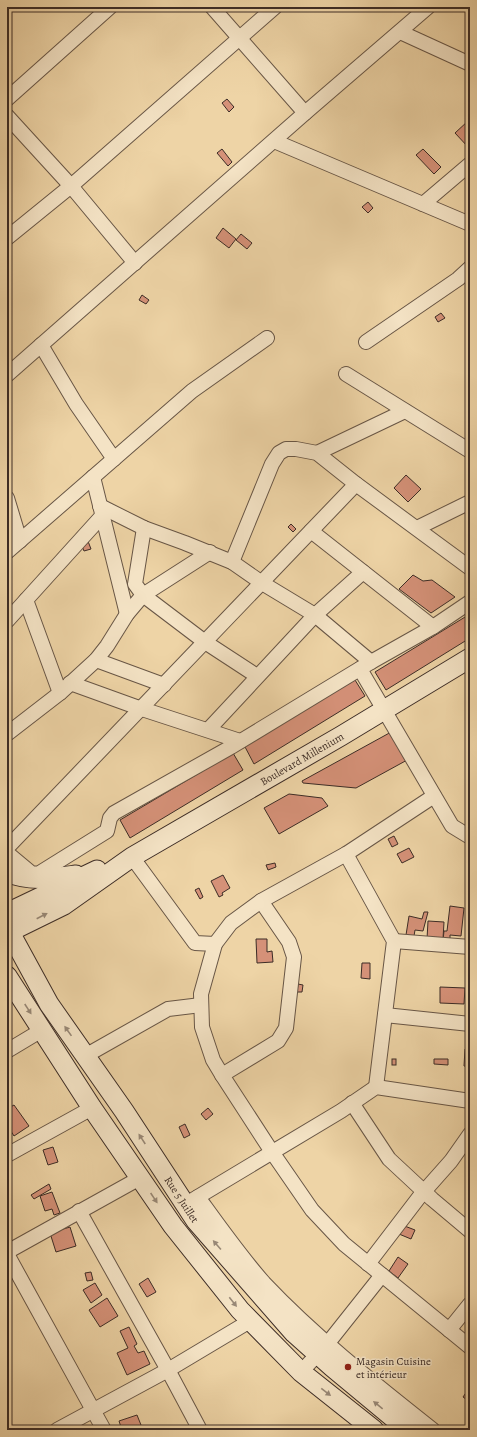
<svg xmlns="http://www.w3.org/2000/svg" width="477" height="1437" font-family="Alegreya,serif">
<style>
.building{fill:#d59178;stroke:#3c2c26}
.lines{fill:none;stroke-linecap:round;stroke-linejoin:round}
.street-casing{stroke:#685646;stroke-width:16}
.secondary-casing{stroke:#3c2c26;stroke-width:21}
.street{stroke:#f4e3c5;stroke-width:14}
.secondary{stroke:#f4e3c5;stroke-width:19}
.oneway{fill:#988876}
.poi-dot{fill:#8f2418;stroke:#f4e3c5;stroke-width:1.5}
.labels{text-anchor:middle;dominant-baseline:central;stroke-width:3;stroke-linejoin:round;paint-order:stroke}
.street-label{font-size:11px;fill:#3c2c26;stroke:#f4e3c5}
.poi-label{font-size:11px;fill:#3c2c26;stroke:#f4e3c5;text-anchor:start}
</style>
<rect width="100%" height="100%" fill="#eed4a6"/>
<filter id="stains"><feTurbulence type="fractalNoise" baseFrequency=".005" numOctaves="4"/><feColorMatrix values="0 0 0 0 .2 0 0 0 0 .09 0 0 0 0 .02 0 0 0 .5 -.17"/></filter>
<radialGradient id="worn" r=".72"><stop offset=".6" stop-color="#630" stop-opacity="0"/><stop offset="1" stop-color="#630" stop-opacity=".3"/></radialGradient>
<g class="building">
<polygon points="227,99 234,107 229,112 222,103"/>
<polygon points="468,121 470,123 469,148 455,133"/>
<polygon points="222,149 232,162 228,166 217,153"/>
<polygon points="423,149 441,167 434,174 416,155"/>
<polygon points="470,170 470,183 469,184 463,175"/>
<polygon points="368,202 373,208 368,213 362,207"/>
<polygon points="223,228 236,239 229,248 216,238"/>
<polygon points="241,234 252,243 247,249 236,240"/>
<polygon points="142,295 149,300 146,304 139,300"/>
<polygon points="441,313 445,318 438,322 435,317"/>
<polygon points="406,475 421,489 408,502 394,488"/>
<polygon points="291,524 296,529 293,532 288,527"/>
<polygon points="86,536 91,549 84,551 79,539"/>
<polygon points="413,575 423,581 432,580 455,597 431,613 399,589"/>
<polygon points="470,614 470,638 386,690 375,672"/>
<polygon points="355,680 365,696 254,764 244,745"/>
<polygon points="393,731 409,759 356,788 303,783 302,781"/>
<polygon points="233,753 243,770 130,838 120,820"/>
<polygon points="289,794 322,798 328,806 279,834 264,808"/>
<polygon points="394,836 398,844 392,847 388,839"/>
<polygon points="409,848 414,857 402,863 397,854"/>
<polygon points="275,863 276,867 268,870 266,865"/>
<polygon points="223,875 230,888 222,893 223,895 219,897 211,881"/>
<polygon points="199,888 203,897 200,899 195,890"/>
<polygon points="450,906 464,908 461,936 450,935 450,941 443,940 444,931 447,931"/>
<polygon points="424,912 428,912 423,931 415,930 414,936 406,935 409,916 422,919"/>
<polygon points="428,921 444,922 443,939 427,939"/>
<polygon points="256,939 267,939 267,952 272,951 273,962 257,963"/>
<polygon points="362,963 370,963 370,979 361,978"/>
<polygon points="298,984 303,985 302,992 297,992"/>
<polygon points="440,987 465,988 464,1004 440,1003"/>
<polygon points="465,1049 470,1049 470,1067 464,1066"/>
<rect x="392" y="1059" width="4" height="6"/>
<polygon points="434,1059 448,1059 448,1065 434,1064"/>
<polygon points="14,1105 29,1126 14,1136 7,1125 7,1109"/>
<polygon points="208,1108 213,1114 206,1120 201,1114"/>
<polygon points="185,1124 190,1135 184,1138 179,1127"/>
<polygon points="53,1147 58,1162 48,1165 43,1150"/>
<polygon points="49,1184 51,1189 34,1199 31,1195"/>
<polygon points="52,1192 60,1213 54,1215 52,1209 45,1211 40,1196"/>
<polygon points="402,1225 415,1230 411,1239 399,1234"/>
<polygon points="70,1227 76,1246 56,1252 50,1233"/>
<polygon points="398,1257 408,1264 398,1278 389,1271"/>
<polygon points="91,1272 93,1280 87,1281 85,1273"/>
<polygon points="148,1278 156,1292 147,1297 139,1284"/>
<polygon points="95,1283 102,1295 91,1303 83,1290"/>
<polygon points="107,1298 118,1316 100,1327 89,1310"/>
<polygon points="129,1327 137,1344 134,1346 138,1353 144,1351 150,1364 127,1375 117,1353 128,1348 120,1331"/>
<polygon points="470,1387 470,1402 463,1397"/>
<polygon points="137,1415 143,1430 122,1430 119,1421"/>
</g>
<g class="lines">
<g class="street-casing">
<g id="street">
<polyline points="212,7 305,113"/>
<polyline points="400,32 470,64"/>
<polyline points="7,99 110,7"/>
<polyline points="7,116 71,186 135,263"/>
<polyline points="274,141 470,224"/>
<polyline points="423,204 470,164"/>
<polyline points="7,238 71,186 275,7"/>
<polyline points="366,342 458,279 470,268"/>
<polyline points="41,345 76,404 114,459"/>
<polyline points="346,374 470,451"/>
<polyline points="7,375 305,113 428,7"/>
<polyline points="317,453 405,411"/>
<polyline points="93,477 127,614"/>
<polyline points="7,498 20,541"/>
<polyline points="100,506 144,528 185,543 232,562 262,583 315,615 371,662"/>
<polyline points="144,528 135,584 143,595 205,642 257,676"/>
<polyline points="417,528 470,502"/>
<polyline points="311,531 433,627"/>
<polyline points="7,552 192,391 267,338"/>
<polyline points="232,562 272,464 279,453 286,449 296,449 317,453 356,484 470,568"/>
<polyline points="26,600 60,693"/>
<polyline points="7,621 102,516"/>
<polyline points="96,660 164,685"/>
<polyline points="360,669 452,826 470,837"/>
<polyline points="70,683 142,709 240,741"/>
<polyline points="208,730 315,615 363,572"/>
<polyline points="7,734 60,693 96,660 107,646 127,614 143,595 210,552"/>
<polyline points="434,796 346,854 261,901 231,923 215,944 201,994 202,1027 213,1060 222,1075 272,1152 312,1210 344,1244 470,1347"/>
<polyline points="7,848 356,484"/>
<polyline points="7,853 31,873 38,874 107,831 110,818 114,813 231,747 371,662 433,627 470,602"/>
<polyline points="346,854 394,941 376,1087"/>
<polyline points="132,857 195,943 215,944"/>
<polyline points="394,941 470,947"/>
<polyline points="385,1015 470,1024"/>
<polyline points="7,1051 42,1030"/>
<polyline points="85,1056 168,1009 201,1005"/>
<polyline points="222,1075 278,1041 286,1028 294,957 289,942 261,901"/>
<polyline points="352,1103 389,1159 432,1199 470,1231"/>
<polyline points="7,1155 92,1108"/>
<path d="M 198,1197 C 219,1226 240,1256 264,1283 C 315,1337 375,1384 433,1430"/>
<polyline points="191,1201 341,1111 376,1087 470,1101"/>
<polyline points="79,1211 168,1370 200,1430"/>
<polyline points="7,1252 140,1178"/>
<polyline points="7,1254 104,1430"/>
<polyline points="368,1264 420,1196 451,1161 470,1134"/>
<polyline points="449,1330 470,1304"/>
<polyline points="301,1372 328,1343 382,1275"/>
<polyline points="57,1430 168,1370 250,1321"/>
</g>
</g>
<g class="secondary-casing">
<g id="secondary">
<path d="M 7,872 C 29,882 53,878 76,875"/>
<polyline points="7,913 97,870"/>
<path id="s1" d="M 7,927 L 49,1004 L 124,1111 L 196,1221 L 294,1333 L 332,1367 L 408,1430"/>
<path id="s2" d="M 7,933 L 64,905 L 132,857 L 341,736 L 470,658"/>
<polyline points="7,976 92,1108 173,1226 240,1310 301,1372 374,1430"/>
</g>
</g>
<use href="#street" class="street"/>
<use href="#secondary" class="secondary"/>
</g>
<defs><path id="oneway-solid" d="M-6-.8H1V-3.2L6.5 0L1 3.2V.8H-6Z"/></defs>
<g class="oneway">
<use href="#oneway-solid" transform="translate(42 916) rotate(-27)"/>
<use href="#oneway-solid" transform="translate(28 1009) rotate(57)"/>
<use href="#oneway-solid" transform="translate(68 1031) rotate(-125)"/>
<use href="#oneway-solid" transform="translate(142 1139) rotate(-123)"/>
<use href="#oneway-solid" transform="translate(154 1198) rotate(56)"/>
<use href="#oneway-solid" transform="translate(217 1245) rotate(-131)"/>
<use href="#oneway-solid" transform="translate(233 1302) rotate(52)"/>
<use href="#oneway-solid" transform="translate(326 1392) rotate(38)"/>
<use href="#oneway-solid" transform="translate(378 1405) rotate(-141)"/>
</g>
<circle class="poi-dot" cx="348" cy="1367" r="4"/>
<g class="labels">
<g class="street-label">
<text stroke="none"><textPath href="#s2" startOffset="343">Boulevard Millenium</textPath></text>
<text stroke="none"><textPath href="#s1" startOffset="324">Rue 5 Juillet</textPath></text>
</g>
<g class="poi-label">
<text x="356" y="1361">Magasin Cuisine<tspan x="356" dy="13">et intérieur</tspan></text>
</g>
</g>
<rect width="477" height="1437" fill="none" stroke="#eed4a6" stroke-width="24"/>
<rect x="8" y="8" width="461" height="1421" fill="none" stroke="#3c2c26" stroke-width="2"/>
<rect x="12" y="12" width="453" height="1413" fill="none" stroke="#3c2c26"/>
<rect width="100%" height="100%" filter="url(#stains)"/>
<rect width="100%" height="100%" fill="url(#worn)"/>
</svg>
